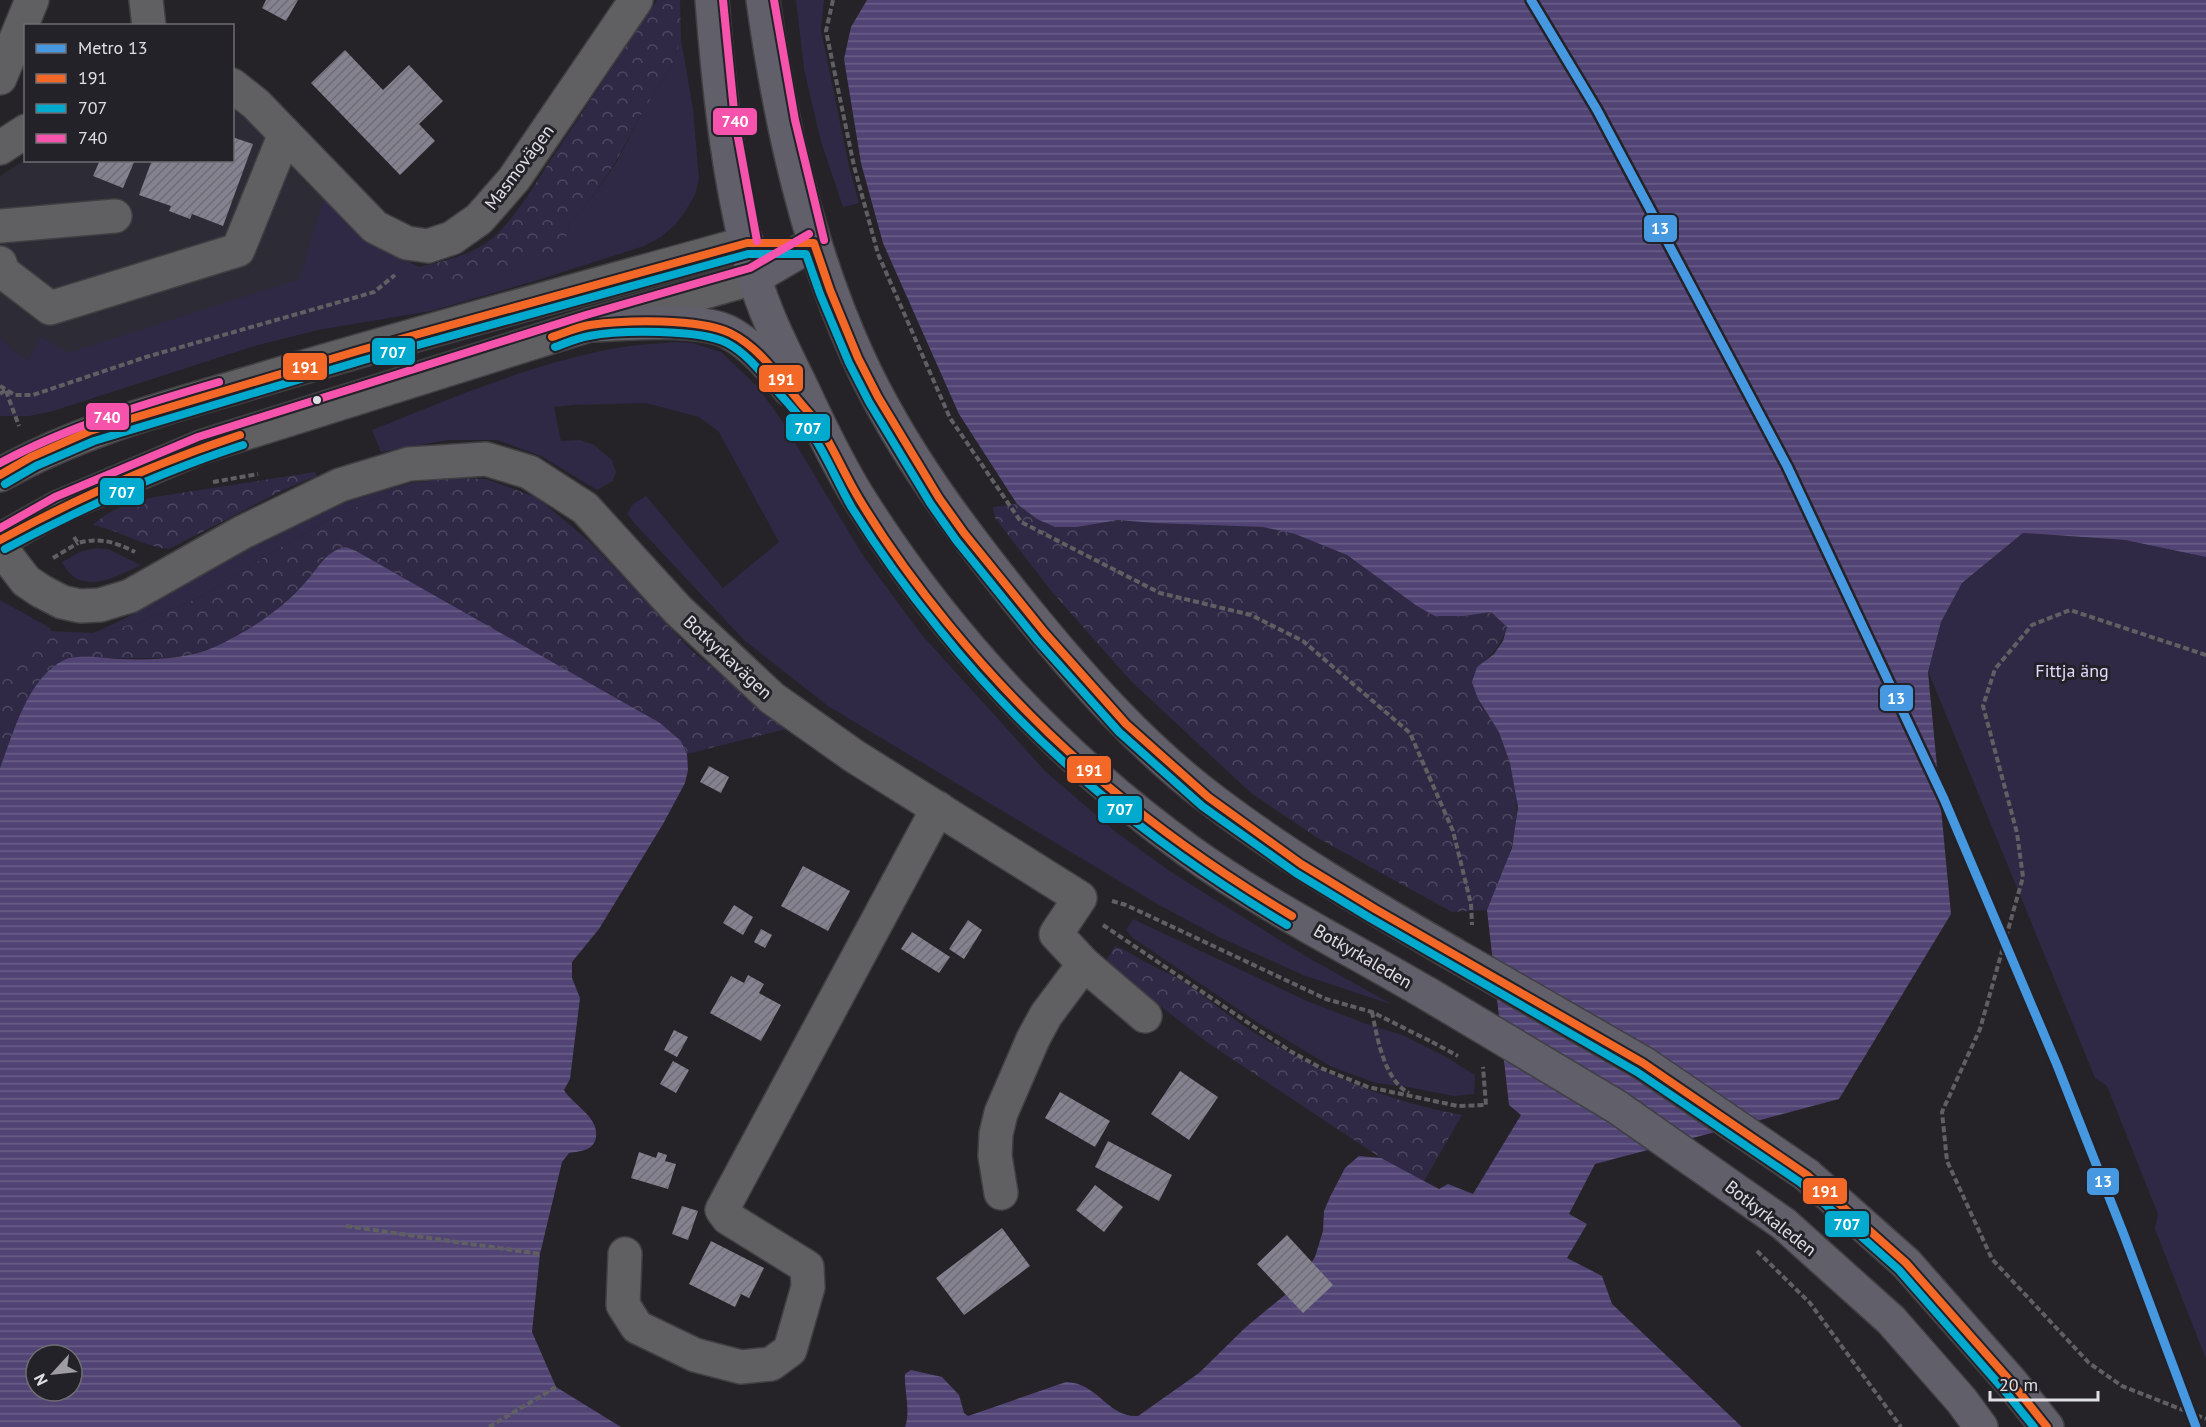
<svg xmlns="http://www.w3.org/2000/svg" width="2206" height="1427" font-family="'PT Sans',sans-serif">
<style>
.built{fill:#2d2b36}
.green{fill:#2f2945}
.forest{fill:url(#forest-crowns)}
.water{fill:url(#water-rules);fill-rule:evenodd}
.building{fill:url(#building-hatch)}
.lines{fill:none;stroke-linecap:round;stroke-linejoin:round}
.minor-casing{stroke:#403f42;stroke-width:36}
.major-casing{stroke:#403f42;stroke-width:36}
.path{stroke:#606063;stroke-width:4;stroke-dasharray:6 3;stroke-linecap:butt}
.minor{stroke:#606063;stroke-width:33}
.major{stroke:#615f69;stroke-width:33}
.major-bridge-casing{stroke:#403f42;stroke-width:36;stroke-linecap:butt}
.path-bridge{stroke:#606063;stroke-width:4;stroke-dasharray:6 3;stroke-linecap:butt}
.major-bridge{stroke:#615f69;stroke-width:33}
.bus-1-casing{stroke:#242229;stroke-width:12}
.bus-2-casing{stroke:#242229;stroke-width:12}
.bus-3-casing{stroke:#242229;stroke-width:12}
.bus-1{stroke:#f36827;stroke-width:8}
.bus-2{stroke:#00a9ce;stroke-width:8}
.bus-3{stroke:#f653ac;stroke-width:8}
.metro-1-casing{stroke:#242229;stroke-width:14}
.metro-1{stroke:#4699e1;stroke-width:9}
.bus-dot{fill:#e0dfe3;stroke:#242229;stroke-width:2}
.labels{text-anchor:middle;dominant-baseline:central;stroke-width:6;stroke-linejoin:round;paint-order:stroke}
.street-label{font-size:18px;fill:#e0dfe3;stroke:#242229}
.park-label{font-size:18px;fill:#e1dafc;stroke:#242229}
.line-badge{stroke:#242229;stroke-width:2}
.badge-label{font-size:16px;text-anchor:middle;font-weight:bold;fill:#fff}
</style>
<defs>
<pattern id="forest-crowns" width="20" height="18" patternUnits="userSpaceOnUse" patternTransform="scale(1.5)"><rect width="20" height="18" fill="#2f2945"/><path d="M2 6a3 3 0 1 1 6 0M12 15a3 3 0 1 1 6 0" fill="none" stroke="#4d4860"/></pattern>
<pattern id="water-rules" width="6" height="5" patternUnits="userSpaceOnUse" patternTransform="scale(1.5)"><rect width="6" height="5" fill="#514474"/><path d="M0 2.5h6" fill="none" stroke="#6a5f88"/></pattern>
<pattern id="building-hatch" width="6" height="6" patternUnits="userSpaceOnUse" patternTransform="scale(1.5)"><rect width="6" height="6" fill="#858290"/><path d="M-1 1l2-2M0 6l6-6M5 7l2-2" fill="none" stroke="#6e6c75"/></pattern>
</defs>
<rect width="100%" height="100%" fill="#252328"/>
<polygon class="built" points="233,105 369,241 419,267 318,330 254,346 53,411 29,416 0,416 0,176 25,160 232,160"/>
<g class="green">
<polygon points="796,0 824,0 821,30 849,166 859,203 843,207 821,142 804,69"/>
<polygon points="681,40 693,109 699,179 695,195 686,210 675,225 661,237 644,246 535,281 431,311 318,330 254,346 53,411 29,416 0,416 0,338 16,353 29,360 40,336 68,353 299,279 324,198 369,241 419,267 424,284 565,241 571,221 590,200 616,163 643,111 673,63"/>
<path d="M 675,342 L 692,343 L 721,352 L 757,386 L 782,421 L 862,554 L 921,634 L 1046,772 L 1117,833 L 1171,872 L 1307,957 L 1393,1005 L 1303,975 L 1219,937 L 1159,905 L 828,706 L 744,640 L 635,524 L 627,514 L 633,504 L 646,496 L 723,588 L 779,542 L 719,432 L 699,417 L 646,403 L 573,405 L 554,407 L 561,441 L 580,440 L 594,445 L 612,460 L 616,472 L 613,481 L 597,490 L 541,456 L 497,440 L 448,440 L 381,452 L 372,430 C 450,399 528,365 611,349 C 631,345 654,344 675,342 Z"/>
<path d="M 411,483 L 336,516 L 274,551 L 205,595 L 138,623 L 93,633 C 155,607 210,567 269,535 C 315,511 362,496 411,483 Z"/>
<polygon points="2023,533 2125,540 2206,557 2206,1359 2155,1229 2158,1214 2107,1086 2095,1078 1928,671 1941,622 1962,583"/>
<path d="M 96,548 L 108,549 L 141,565 C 115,577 80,598 62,562 L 80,552 Z"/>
<polygon points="0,600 50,628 65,659 0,768"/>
<polygon points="1133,919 1307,1001 1364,1023 1402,1035 1446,1057 1475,1075 1474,1094 1454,1096 1408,1087 1376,1083 1332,1067 1260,1024 1133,938 1126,930"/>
</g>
<g class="forest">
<path d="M 657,0 L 680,0 L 681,40 L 673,63 L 643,111 L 615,163 L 590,200 L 571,221 L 565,241 L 552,253 L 501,270 L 443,283 L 424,285 L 419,267 C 445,261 473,255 494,237 C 518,215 538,179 556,152 C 590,101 623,51 657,0 Z"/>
<path d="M 315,472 L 317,476 L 285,489 L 169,549 C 144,547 119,530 93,525 C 111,508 132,502 155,497 Z"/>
<polygon points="454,478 486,479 538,498 591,543 691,650 786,729 687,754 681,741 656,721 356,551 346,547 324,558 304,585 273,613 242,633 215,647 184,656 164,658 65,659 42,677 27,703 0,768 0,673 48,631 93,633 138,623 205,595 274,551 336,516 411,483"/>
<path d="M 1017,504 L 1037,519 L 1077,527 L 1118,520 L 1154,523 L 1263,527 L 1295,534 L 1347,555 L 1417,606 L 1464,616 L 1491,612 L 1507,627 C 1501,646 1492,655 1477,667 C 1477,676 1475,690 1478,699 C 1483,712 1495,722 1500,734 C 1529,803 1517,846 1487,910 L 1452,912 L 1318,838 L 1251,793 L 1130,680 L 1053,593 L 995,518 L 993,507 Z"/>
<path d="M 1115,946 C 1126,950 1134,955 1143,961 C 1157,969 1172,974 1184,982 C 1208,998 1230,1018 1255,1033 C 1319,1073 1388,1102 1462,1115 L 1424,1181 L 1381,1158 L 1208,1043 L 1105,963 Z"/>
</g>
<g class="water">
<path d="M 867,0 L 2206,0 L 2206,557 L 2125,540 L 2023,533 L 1962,583 L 1941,622 L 1928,672 L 1951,914 L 1839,1099 L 1595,1164 L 1569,1214 L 1587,1224 L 1567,1258 L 1602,1276 L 1612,1304 L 1742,1427 L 905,1427 C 911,1411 904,1391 905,1374 L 911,1370 L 942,1377 L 959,1395 L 964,1413 L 968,1416 L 1066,1382 C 1097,1382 1108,1418 1138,1416 L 1199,1373 L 1246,1327 L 1297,1285 L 1315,1257 L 1323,1231 L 1324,1211 L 1330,1197 L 1345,1168 L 1359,1156 L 1381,1158 L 1439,1189 L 1448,1184 L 1473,1194 L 1521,1115 L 1509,1105 L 1487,910 L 1512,848 L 1518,807 L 1510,763 L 1499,732 L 1478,699 L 1472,682 L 1477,667 L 1494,654 L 1503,641 L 1507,627 L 1491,612 L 1464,616 L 1435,616 L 1417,606 L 1347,555 L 1295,534 L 1263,527 L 1154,523 L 1118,520 L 1077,527 L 1055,527 L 1037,519 L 1017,504 L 959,414 L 883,243 L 861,163 L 844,59 L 851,27 Z"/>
<path d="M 346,547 L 356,551 L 660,723 L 681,741 L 687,754 L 688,770 L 685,783 L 663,824 L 599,929 L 572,962 L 572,978 L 580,998 L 570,1079 L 564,1090 C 573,1105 599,1117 596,1137 C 594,1151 580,1151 569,1153 L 562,1162 L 540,1254 L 532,1332 L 556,1387 L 621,1427 L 0,1427 L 0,768 C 14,732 27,679 64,660 C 75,654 105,658 118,659 C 152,660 186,660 217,646 C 236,637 255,626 272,613 C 283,605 294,595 303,585 C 317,571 324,551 346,547 ZM 36,1355 L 72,1355 L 72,1391 L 36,1391 Z"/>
</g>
<g class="building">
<polygon points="266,0 298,0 286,21 262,8"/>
<polygon points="345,50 383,90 409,65 443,101 419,124 435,141 400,175 311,83"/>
<polygon points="232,137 253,144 223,226 192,214 190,219 169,211 171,206 139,195 152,160 232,160"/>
<polygon points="100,160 135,160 123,188 93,176"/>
<polygon points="709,766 729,777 721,793 700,782"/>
<polygon points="803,866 850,891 828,931 781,906"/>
<polygon points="734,905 753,917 743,935 723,923"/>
<polygon points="968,920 982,930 964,959 949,949"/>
<polygon points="761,929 772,935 765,948 754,942"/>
<polygon points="912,932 950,957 939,973 901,949"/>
<polygon points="748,975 764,984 759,993 781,1005 761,1041 710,1013 731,976 744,983"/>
<polygon points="674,1030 688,1037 677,1057 664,1050"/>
<polygon points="673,1061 689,1070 676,1093 660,1084"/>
<polygon points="1180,1071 1218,1097 1189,1140 1151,1114"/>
<polygon points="1060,1092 1110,1121 1095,1147 1045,1118"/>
<polygon points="1108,1141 1172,1175 1159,1201 1095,1167"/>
<polygon points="639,1152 656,1158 658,1152 667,1155 665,1161 676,1164 668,1189 631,1178"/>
<polygon points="1095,1185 1123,1207 1104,1232 1076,1210"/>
<polygon points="682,1206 698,1211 688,1240 672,1234"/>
<polygon points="1002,1228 1030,1266 964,1315 936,1278"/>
<polygon points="1287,1235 1333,1285 1303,1313 1257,1264"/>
<polygon points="711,1241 764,1268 749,1298 741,1294 735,1307 689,1284"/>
</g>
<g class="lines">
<g class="minor-casing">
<g id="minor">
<polyline points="146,0 149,26"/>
<polyline points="0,78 32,0"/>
<polyline points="232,85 256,104 375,227 407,243 428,246 452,238 479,219 514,179 636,0"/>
<polyline points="0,148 26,131"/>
<polyline points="0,226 115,216"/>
<polyline points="0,263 3,272 50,308 238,250 285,134"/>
<path d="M 0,475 C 82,428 174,406 263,379 C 424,331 585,288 747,243"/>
<polyline points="0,540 59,507 201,447 589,325 754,278"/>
<polyline points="0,547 26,581 41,591 62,602 80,606 100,605 130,596 243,532 340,485 409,464 486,459 529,472 585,508 678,610 772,698 854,756 1080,898 1056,934 1084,964 1145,1016"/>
<polyline points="1001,1193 995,1156 996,1134 1001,1113 1033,1039 1046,1015 1084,964"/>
<polyline points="625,1254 623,1305 637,1327 695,1355 741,1367 771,1364 790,1350 808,1287 807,1267 728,1218 722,1210 938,808"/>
</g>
</g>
<g class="major-casing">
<g id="major">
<path d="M 712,0 C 719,92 729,186 754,275 C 764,313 785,353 802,388 C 820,427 839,467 862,503 C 948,638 1059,757 1189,851 C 1264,905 1348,947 1428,994"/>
<path d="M 763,0 C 780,122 807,245 858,357 C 901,451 964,534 1029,614 C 1083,680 1142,747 1211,799 C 1288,858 1371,906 1455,955"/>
<polyline points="754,278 814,243"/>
<path d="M 589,325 C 626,324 699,316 730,333 C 755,347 772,369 790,390"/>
<polyline points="1807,1175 1906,1263 2012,1383 2047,1427"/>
<polyline points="1784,1224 1891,1320 1962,1401 1981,1427"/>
</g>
</g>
<g class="path">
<polyline points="833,0 826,31 854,166 878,254 950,418 1021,522 1160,593 1251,615 1303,641 1410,733 1453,831 1471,904 1472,925"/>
<polyline points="0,386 15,395 33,395 146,357 357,297 374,292 395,275"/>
<polyline points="6,391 19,426"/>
<polyline points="0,394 5,390"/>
<polyline points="213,482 258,474"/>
<path d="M 74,537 L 78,543 C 100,537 115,542 135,552"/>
<polyline points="53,558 78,543"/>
<polyline points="2206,655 2070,610 2032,625 1995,669 1983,706 2017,833 2023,877 1980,1029 1942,1112 1947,1161 1992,1259 2089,1363 2122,1386 2206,1419"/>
<polyline points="1112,901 1126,905 1326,999 1372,1012 1432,1042"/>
<polyline points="1103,925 1290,1051 1321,1068 1368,1087 1458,1106 1486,1105 1483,1067"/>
<path d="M 1372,1012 C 1377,1037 1384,1080 1409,1093"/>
<polyline points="346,1226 540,1254"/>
<polyline points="1757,1251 1810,1303 1901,1427"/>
<polyline points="489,1427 556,1387"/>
</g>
<use href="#minor" class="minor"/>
<use href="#major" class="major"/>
<g class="major-bridge-casing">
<g id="major-bridge">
<polyline points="1455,955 1643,1063 1807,1175"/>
<polyline points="1428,994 1617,1107 1784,1224"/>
</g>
</g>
<polyline class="path-bridge" points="1432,1042 1458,1056"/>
<use href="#major-bridge" class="major-bridge"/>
<g class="bus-1-casing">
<g id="bus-1">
<path d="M 552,337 C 564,333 577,327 590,325 C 625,320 699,318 730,333 C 759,347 778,376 798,400 C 805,409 814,417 820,427 C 835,451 846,478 861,502 C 887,545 917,586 949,625 C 1048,746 1158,836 1292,916"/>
<polyline points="0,475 31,457 90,431 361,350 747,243 814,243 830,290 858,358 878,397 939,498 964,533 1045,633 1126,724 1208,797 1301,864 1375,909 1643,1063 1807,1175 1906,1263 2012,1383 2047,1427"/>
<path d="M 0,540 C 77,498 156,463 240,435"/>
</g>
</g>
<g class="bus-2-casing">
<g id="bus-2">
<path d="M 555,347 C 566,343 577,338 589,336 C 619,330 700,329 727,343 C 746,353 760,371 774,387 C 785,401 799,414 809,429 C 826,454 837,482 852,508 C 878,550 908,591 939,629 C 1037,752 1153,845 1287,925"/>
<polyline points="5,484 36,466 94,441 364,360 748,254 806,254 820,294 849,363 869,402 930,503 956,540 1037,640 1119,732 1202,806 1296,873 1370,918 1637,1072 1801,1183 1899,1270 2004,1390 2034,1427"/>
<path d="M 5,549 C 82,508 160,472 243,445"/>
</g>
</g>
<g class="bus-3-casing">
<g id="bus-3">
<polyline points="723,0 735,121 757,241"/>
<polyline points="774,0 795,120 824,240"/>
<path d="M 0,463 C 69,426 144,404 219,382"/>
<polyline points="0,528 55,497 198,437 586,315 750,268 809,234"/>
</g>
</g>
<use href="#bus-1" class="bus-1"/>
<use href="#bus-2" class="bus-2"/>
<use href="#bus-3" class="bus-3"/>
<g class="metro-1-casing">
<polyline id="metro-1" points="1531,0 1597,110 1787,466 1944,799 2057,1065 2124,1235 2196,1427"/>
</g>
<use href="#metro-1" class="metro-1"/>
</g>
<circle class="bus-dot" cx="317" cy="400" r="5"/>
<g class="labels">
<g class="street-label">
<text transform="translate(519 167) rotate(-53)">Masmovägen</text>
<text transform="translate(728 657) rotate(43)">Botkyrkavägen</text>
<text transform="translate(1363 956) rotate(30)">Botkyrkaleden</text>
<text transform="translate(1771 1218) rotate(38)">Botkyrkaleden</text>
</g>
<g class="park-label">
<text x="2072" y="670">Fittja äng</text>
</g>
</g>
<g class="line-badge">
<rect x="712" y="107" width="46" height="29" rx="6" fill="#f653ac"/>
<rect x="1643" y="214" width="35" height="29" rx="6" fill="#4699e1"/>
<rect x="371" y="337" width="45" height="29" rx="6" fill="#00a9ce"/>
<rect x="282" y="352" width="46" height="29" rx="6" fill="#f36827"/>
<rect x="758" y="364" width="46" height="29" rx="6" fill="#f36827"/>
<rect x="85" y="402" width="45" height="29" rx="6" fill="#f653ac"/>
<rect x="785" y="413" width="46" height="29" rx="6" fill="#00a9ce"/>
<rect x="99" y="477" width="46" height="29" rx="6" fill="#00a9ce"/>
<rect x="1879" y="684" width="35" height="28" rx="6" fill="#4699e1"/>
<rect x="1066" y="755" width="46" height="29" rx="6" fill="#f36827"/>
<rect x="1097" y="795" width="46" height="29" rx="6" fill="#00a9ce"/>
<rect x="2086" y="1167" width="34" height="29" rx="6" fill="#4699e1"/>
<rect x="1802" y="1177" width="46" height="28" rx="6" fill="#f36827"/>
<rect x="1824" y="1210" width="46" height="28" rx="6" fill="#00a9ce"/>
</g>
<g class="badge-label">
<text x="735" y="127">740</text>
<text x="1660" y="234">13</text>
<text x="393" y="358">707</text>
<text x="305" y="373">191</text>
<text x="781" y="385">191</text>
<text x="107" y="423">740</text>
<text x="808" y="434">707</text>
<text x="122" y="498">707</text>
<text x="1896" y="704">13</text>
<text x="1089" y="776">191</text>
<text x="1120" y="815">707</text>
<text x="2103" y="1187">13</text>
<text x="1825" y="1197">191</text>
<text x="1847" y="1230">707</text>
</g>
<rect x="24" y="24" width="210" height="138" fill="#242229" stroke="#6f6e73" stroke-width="1.5"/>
<rect x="36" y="44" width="30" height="9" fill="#4699e1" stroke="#6f6e73" stroke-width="1.5"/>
<text x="78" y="54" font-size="18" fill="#e0dfe3">Metro 13</text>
<rect x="36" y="74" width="30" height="9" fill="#f36827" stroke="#6f6e73" stroke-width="1.5"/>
<text x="78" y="84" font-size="18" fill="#e0dfe3">191</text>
<rect x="36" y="104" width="30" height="9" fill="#00a9ce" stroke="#6f6e73" stroke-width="1.5"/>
<text x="78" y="114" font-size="18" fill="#e0dfe3">707</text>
<rect x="36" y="134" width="30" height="9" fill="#f653ac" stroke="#6f6e73" stroke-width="1.5"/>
<text x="78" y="144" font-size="18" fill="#e0dfe3">740</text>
<g transform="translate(54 1373) rotate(243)"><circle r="28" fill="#242229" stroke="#6f6e73" stroke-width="1.5"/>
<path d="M0-4.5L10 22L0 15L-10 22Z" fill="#9f9da2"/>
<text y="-9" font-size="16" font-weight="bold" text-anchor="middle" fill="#e0dfe3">N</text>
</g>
<path d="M1990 1391v9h108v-9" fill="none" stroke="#e0dfe3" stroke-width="3"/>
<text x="1999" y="1391" font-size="18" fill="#e0dfe3" stroke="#242229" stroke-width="4.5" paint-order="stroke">20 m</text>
</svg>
